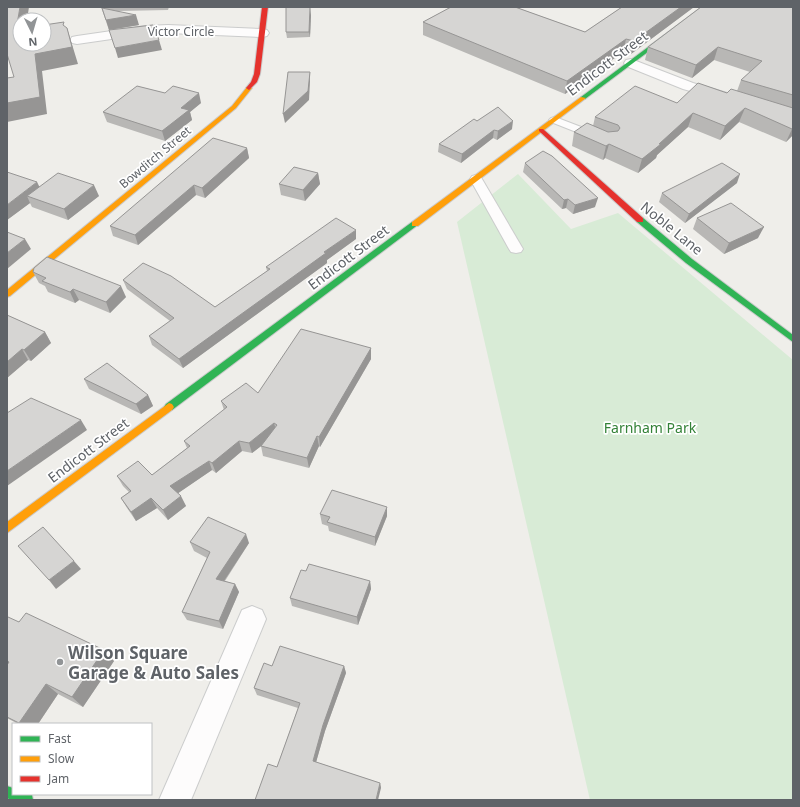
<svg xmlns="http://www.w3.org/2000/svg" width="800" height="807" font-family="'Noto Sans',sans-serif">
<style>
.green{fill:#d8ebd6}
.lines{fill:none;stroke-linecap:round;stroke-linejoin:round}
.lane-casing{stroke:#cbcccc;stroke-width:2}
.street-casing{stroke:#cbcccc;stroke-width:2}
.fast-casing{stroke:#cacacb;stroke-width:2}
.slow-casing{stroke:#cacacb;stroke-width:2}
.jam-casing{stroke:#cacacb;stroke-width:2}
.lane{fill:#fdfcfc;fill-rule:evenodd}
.street{fill:#fdfcfc;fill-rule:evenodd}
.fast{fill:#30b455;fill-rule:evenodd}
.slow{fill:#ff9f0a;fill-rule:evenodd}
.jam{fill:#e5322d;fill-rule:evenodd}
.wall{fill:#b8b7b5}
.shaded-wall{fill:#969594}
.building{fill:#d6d5d3;stroke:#969594}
.poi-dot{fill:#919496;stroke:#fff;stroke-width:1.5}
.labels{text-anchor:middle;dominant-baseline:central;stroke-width:3.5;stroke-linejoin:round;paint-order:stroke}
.far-street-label{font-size:12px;fill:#5f6368;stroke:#fff}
.street-label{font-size:14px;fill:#5f6368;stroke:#fff}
.park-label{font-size:14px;fill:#348238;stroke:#fff}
.near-poi-label{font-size:17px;font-weight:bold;fill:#5f6368;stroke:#fff;text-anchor:start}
</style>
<rect width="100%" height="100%" fill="#efeeea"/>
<polygon class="green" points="518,174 571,229 618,213 793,360 793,800 590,800 457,222"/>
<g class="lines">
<g class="lane-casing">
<g id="lane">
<polygon points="555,117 602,135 604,137 602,139 594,139 551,122 549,120 551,118"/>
<polygon points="476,175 480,176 482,179 523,249 521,252 516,253 511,252 509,249 470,179 472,176"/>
</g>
</g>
<g class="street-casing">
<g id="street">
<polygon points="168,25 262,29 267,30 269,33 267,36 262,37 168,33 146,34 77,44 72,43 70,40 72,37 77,36 146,26"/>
<polygon points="631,59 693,83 727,93 729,96 727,99 722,100 683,89 626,66 624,63 626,60"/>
<polygon points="252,606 262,610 266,619 191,800 159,800 242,610"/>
</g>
</g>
<g class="fast-casing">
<g id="fast">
<polygon points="702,7 708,7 585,99 581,99 581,97"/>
<polygon points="637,218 643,218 692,259 793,335 793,342 686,263 637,222"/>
<polygon points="412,222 418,222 419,224 172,410 166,410 164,407 166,404"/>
<polygon points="7,786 13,788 13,794 28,794 32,795 33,800 11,800 7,798"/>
</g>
</g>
<g class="slow-casing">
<g id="slow">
<polygon points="247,87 252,88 236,108 10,296 7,297 7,290 232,106"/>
<polygon points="581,97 586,98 418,226 412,226 412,222"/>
<polygon points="169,403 172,404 174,407 172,410 7,533 7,522"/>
</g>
</g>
<g class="jam-casing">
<g id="jam">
<polygon points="262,7 268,7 260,74 257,82 249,90 246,88 251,82 254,74"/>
<polygon points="539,129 543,129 643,218 643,222 637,222 539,131"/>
</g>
</g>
<use href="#lane" class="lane"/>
<use href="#street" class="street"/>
<use href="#fast" class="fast"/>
<use href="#slow" class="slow"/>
<use href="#jam" class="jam"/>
</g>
<g class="wall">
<polygon points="101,7 169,7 168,10 118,11 139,25 109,30"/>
<polygon points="451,7 520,7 518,8 585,32 622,7 694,7 631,54 623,52 565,94 423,35 423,22"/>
<polygon points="793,7 793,135 786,142 739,122 720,140 688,127 657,155 656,158 638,173 605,158 603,160 572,146 574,132 593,126 595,117 677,103 737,91 741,80 750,72 714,60 692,78 645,60 648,47"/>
<polygon points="311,15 310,37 287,38 286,32"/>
<polygon points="201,103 190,112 192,120 165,141 107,122 103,112"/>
<polygon points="477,121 512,129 497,140 493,138 461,163 438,152 439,144"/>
<polygon points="247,148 249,158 205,198 196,195 138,245 113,236 110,226"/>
<polygon points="525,163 595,207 573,214 566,208 562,209 523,172"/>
<polygon points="318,173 320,184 305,201 281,195 279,184"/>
<polygon points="37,182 39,186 99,196 68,220 32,207 30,203 7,220"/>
<polygon points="737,183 685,223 659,202 662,193"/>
<polygon points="697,218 758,238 724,254 693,229"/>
<polygon points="356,239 327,260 327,263 183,368 152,345 149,336 170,321 127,289 123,280 215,307 267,271 266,267"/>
<polygon points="33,272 126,297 110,313 79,300 75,303 48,292 45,286 39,283"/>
<polygon points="7,315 45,332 51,343 31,361 28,360 7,378"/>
<polygon points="371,348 371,359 320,447 319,446 309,468 263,456 261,446 252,453 242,451 216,473 212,470 178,493 186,506 168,520 157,508 136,521 127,508 121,498 129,492 123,486 117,476 152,475 187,448 184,441 224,410 221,401 258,393"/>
<polygon points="84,379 148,395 153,406 141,414 89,389"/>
<polygon points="320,514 387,516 375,546 329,531 328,526 322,524"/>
<polygon points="190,542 249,543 225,581 235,584 239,592 223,629 187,620 182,612 207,558 194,551"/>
<polygon points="370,581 371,589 358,625 292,606 290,598"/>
<polygon points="7,618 104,650 114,661 83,707 58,694 38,724 18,724 7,718"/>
<polygon points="272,666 344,666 346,673 325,731 316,762 380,783 381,788 277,767 298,708 257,695 254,688"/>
</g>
<g class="shaded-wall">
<polygon points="20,7 29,7 27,20 20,20 20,38 16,30"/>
<polygon points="310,7 311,15 310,37 309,32"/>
<polygon points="681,7 694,7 631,54 634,41"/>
<polygon points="136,15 139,25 109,30 106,20"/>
<polygon points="67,28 78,64 42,71 47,114 7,122 7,103 35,54"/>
<polygon points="626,39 623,52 565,94 567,81"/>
<polygon points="159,40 162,50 118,58 115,48"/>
<polygon points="718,47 714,60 692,78 696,65"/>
<polygon points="310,72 310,81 309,100 285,123 283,114"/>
<polygon points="199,93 201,103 190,112 192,120 165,141 162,131 181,108"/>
<polygon points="745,108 739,122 720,140 725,126"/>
<polygon points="693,113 688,127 657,155 656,158 638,173 642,159"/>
<polygon points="513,121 512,129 497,140 498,131"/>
<polygon points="793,128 793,135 786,142 792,129"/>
<polygon points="494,130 493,138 461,163 462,154"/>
<polygon points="609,144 605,158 603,160 606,146"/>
<polygon points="247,148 249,158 205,198 202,188"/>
<polygon points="318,173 320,184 305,201 303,190"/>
<polygon points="740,174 737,183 685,223 689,214"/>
<polygon points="37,182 42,193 27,196 30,203 7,220 7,205"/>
<polygon points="94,185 99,196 68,220 64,209"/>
<polygon points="194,185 196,195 138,245 135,235"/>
<polygon points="598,198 595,207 573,214 575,205"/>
<polygon points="568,199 566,208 562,209 564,200"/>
<polygon points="764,227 758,238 724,254 729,243"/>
<polygon points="356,230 356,239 327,260 327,263 183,368 179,359 324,252"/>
<polygon points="25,239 31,249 7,269 7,253"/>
<polygon points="121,286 126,297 110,313 106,302"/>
<polygon points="73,289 79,300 75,303 70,292"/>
<polygon points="45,332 51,343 31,361 24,350"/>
<polygon points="371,348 371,359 320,447 319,437"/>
<polygon points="22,349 28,360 7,378 7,362"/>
<polygon points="148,395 153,406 141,414 136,404"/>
<polygon points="81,420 87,430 7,486 7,471"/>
<polygon points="274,423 277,434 252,453 249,443"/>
<polygon points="317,436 319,446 309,468 307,458"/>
<polygon points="239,441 242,451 216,473 212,463"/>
<polygon points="209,461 212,470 174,496 170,486"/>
<polygon points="181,496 186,506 168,520 163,510"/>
<polygon points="151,498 157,508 136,521 131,512"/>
<polygon points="387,507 387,516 375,546 375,537"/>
<polygon points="246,534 249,543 220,587 216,579"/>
<polygon points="74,561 81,569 56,589 49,580"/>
<polygon points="370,581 371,589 358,625 357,617"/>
<polygon points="235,584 239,592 223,629 219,621"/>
<polygon points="104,650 114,661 83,707 72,697"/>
<polygon points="344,666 346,673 325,731 315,766 313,761 323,725"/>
<polygon points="46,684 58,694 38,724 20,724 19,723"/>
<polygon points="380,783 381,788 378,800 376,800"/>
</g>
<g class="building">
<polygon points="7,7 20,7 16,30 20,29 20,44 44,44 44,25 64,22 63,25 67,28 72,47 35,54 40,97 7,103 7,78 14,77 7,54"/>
<polygon points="286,7 310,7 309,32 286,32"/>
<polygon points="451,7 515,7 585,32 622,7 681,7 634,41 626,39 567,81 423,22"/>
<polygon points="701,7 793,7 793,95 741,80 762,61 718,47 696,65 648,47"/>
<polygon points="102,8 136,15 106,20"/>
<polygon points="153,25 159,40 115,48 109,30"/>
<polygon points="288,72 310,72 308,91 283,114"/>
<polygon points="698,83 727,93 731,89 793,108 793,128 792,129 745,108 725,126 693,113 659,144 661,144 642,159 609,144 606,146 574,132 587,123 608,132 618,131 620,128 618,125 595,117 635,86 677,103"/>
<polygon points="137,86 165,93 173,86 199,93 181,108 189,110 162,131 103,112"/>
<polygon points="498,107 513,121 498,131 494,130 462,154 439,144 474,119 477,121"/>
<polygon points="213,138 247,148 202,188 194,185 135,235 110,226"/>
<polygon points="543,151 552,156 598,198 575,205 568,199 564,200 525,163"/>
<polygon points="722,163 740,174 689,214 662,193"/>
<polygon points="294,167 318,173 303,190 279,184"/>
<polygon points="7,172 37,182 7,205"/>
<polygon points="58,173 94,185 64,209 27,196"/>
<polygon points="731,203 764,227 729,243 697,218"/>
<polygon points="336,218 356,230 324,252 326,253 179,359 149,336 174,318 123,280 143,263 171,276 215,307 270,269 266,267"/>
<polygon points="7,232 25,239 7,253"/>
<polygon points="47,257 121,286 106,302 73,289 70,292 42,281 46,278 33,272 34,268"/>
<polygon points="7,315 45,332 24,350 22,349 7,362"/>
<polygon points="301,329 371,348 319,437 317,436 307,458 261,446 277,425 274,423 249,443 239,441 212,463 209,461 170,486 181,496 163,510 151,498 131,512 121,498 131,491 117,476 138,461 152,475 190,446 184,441 227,407 221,401 246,383 258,393"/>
<polygon points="107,363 148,395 136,404 84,379"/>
<polygon points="31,398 81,420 7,471 7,413"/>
<polygon points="332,490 387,507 375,537 327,522 330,517 320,514"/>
<polygon points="208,517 246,534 216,579 235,584 219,621 182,612 210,552 190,542"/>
<polygon points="43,527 74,561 49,580 18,546"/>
<polygon points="309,564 370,581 357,617 290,598 301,570 306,571"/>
<polygon points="26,613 104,650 72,697 46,684 19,723 7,717 7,665 9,662 7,661 7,618 8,617 19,622"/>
<polygon points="280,646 344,666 323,725 313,761 380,783 376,800 255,800 268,764 277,767 300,703 254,688 264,663 272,666"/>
</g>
<circle class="poi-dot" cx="60" cy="662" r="4"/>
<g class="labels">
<g class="far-street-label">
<text x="181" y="31">Victor Circle</text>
<text transform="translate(155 157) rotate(-40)">Bowditch Street</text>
</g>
<g class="street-label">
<text transform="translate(607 63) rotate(-37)">Endicott Street</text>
<text transform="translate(672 228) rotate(39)">Noble Lane</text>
<text transform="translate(348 257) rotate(-37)">Endicott Street</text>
<text transform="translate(88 450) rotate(-37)">Endicott Street</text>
</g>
<g class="park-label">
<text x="650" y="427">Farnham Park</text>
</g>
<g class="near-poi-label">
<text x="68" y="652">Wilson Square<tspan x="68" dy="20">Garage &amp; Auto Sales</tspan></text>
</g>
</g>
<rect width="800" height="807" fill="none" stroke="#5f6368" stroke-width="16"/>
<rect x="12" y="723" width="140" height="72" fill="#ffffff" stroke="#bfc1c3"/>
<rect x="20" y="736" width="20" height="6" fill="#30b455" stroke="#bfc1c3"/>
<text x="48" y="743" font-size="12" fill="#5f6368">Fast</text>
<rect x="20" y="756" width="20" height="6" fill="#ff9f0a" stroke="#bfc1c3"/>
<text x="48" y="763" font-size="12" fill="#5f6368">Slow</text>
<rect x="20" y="776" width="20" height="6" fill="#e5322d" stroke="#bfc1c3"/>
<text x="48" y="783" font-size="12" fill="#5f6368">Jam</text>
<g transform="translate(32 32) rotate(175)"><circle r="19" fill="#ffffff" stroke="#bfc1c3"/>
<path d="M0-3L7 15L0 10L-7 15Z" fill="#919496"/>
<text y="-6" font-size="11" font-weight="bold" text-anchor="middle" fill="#5f6368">N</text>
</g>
</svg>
